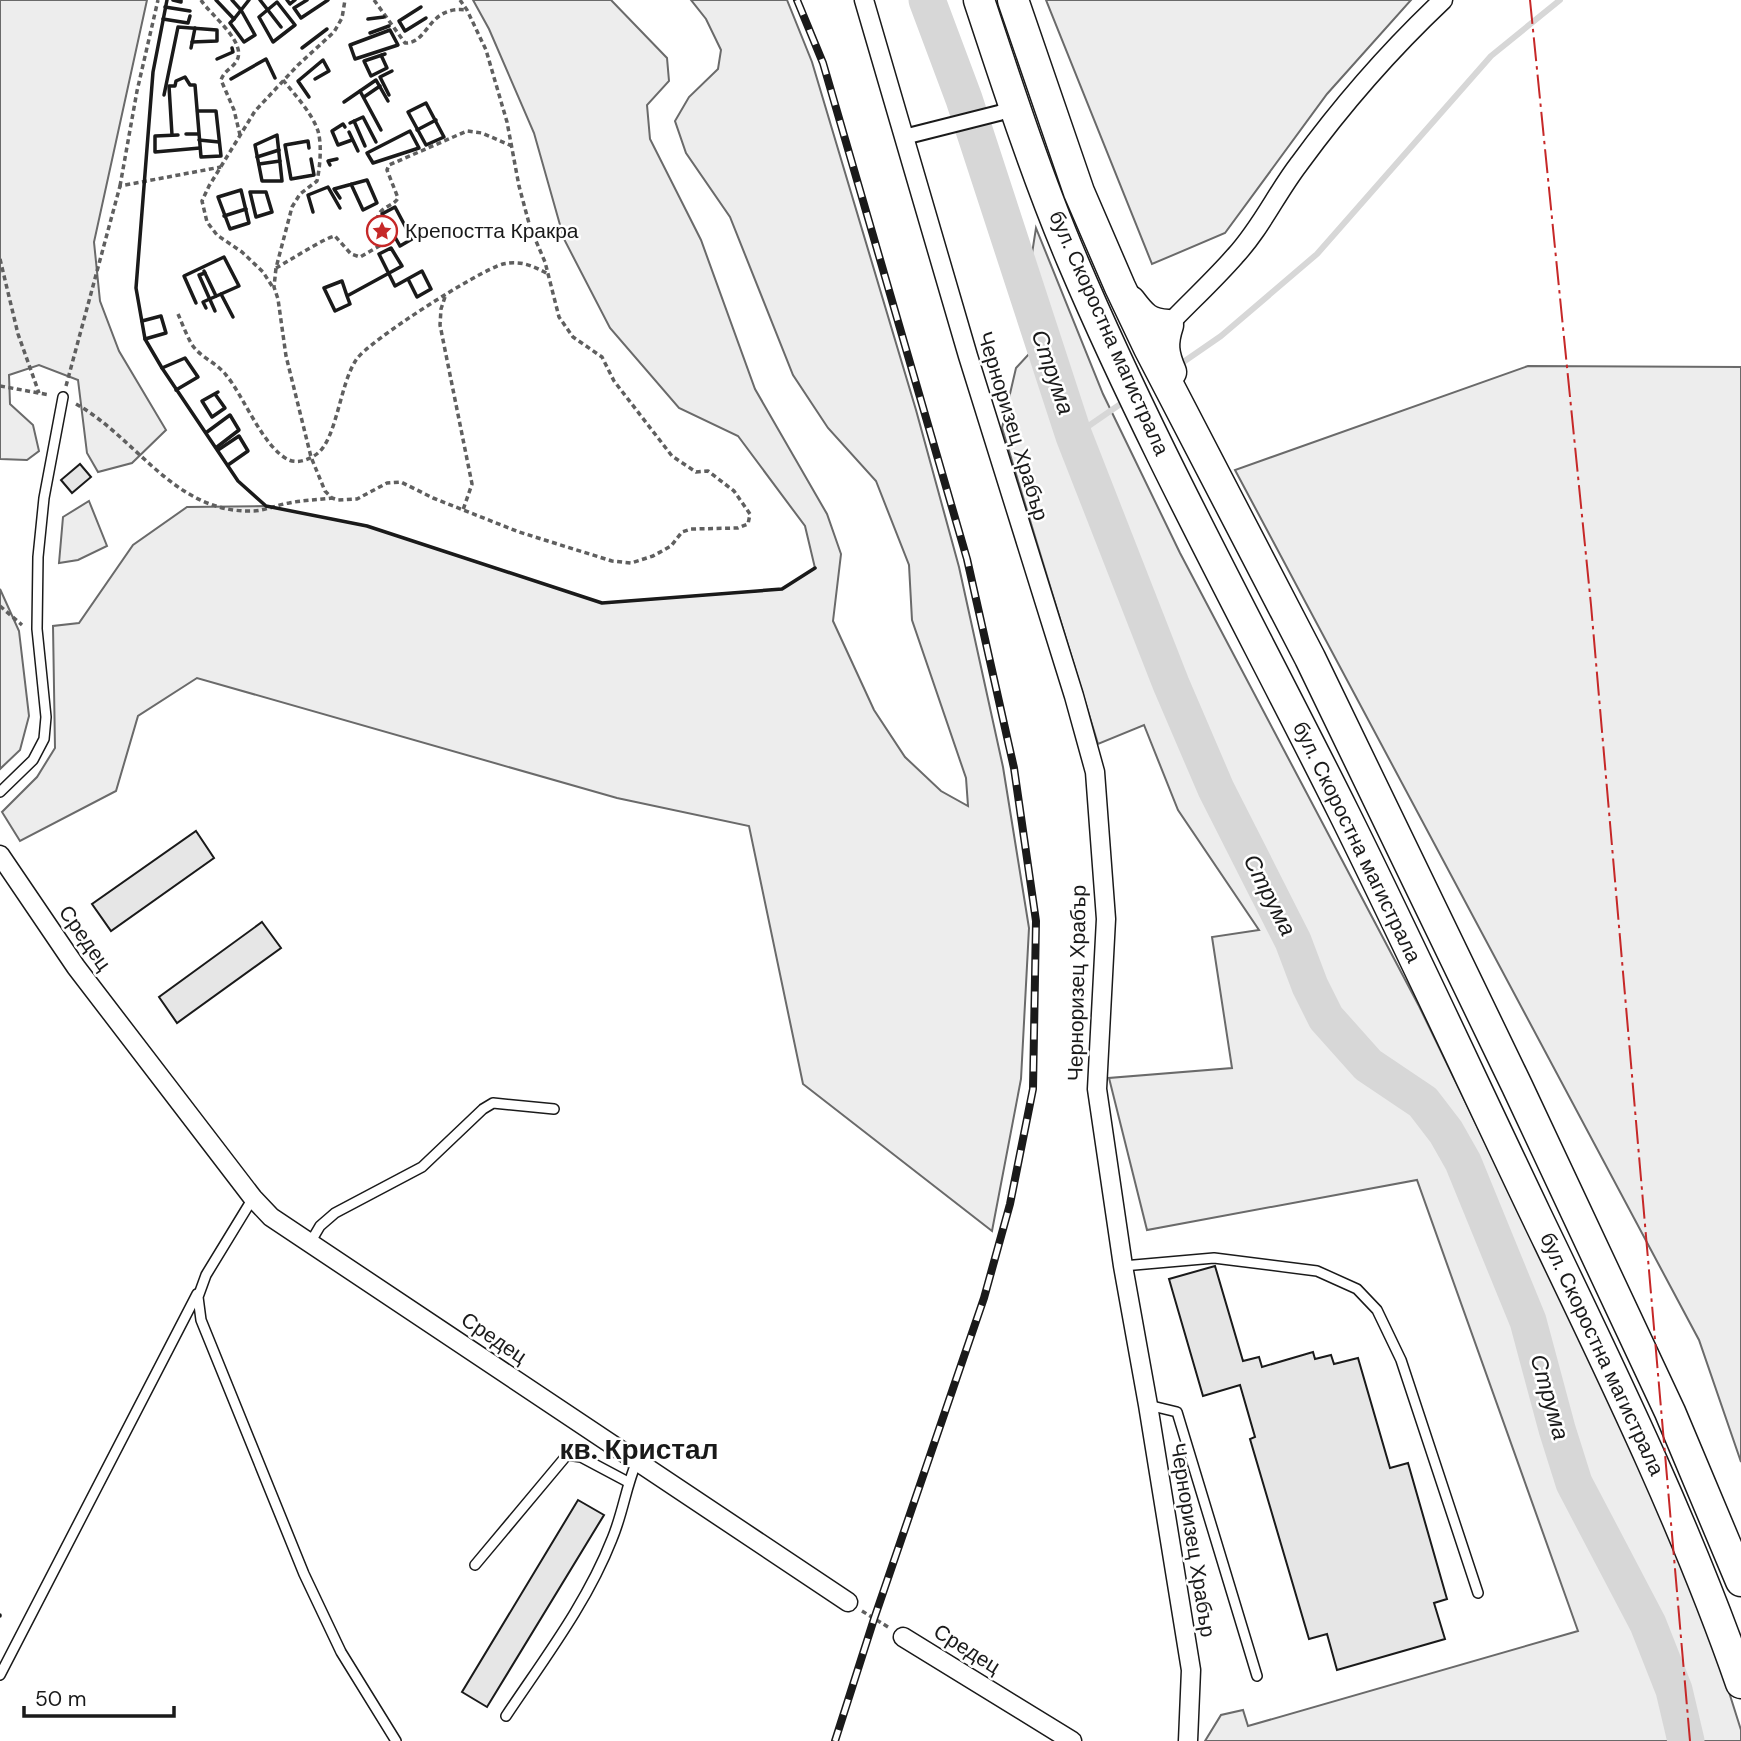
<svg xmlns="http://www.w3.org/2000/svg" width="1741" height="1741" font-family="'DM Sans',sans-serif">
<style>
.built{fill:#ededed;stroke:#6a6a6a;stroke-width:2}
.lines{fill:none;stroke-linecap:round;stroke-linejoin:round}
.stream{stroke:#d7d7d7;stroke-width:6}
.river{stroke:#d7d7d7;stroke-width:37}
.building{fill:#e6e6e6;stroke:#1a1a1a;stroke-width:2}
.service-casing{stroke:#1a1a1a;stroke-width:12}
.pedestrian-casing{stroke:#1a1a1a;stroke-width:18}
.minor-casing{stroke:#1a1a1a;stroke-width:21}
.trunk-casing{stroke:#1a1a1a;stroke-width:33}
.path{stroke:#5f5f5f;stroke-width:3.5;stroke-dasharray:5 3.5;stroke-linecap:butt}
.service{stroke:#fff;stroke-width:9}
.pedestrian{stroke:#fff;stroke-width:14}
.minor{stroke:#fff;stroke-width:18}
.trunk{stroke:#fff;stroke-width:30}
.rail-casing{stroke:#1a1a1a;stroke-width:8}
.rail{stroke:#fff;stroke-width:5;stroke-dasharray:16;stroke-linecap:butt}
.wall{stroke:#1a1a1a;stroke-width:3.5}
.power{stroke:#c62828;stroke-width:2;stroke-dasharray:24 5 3.5 5;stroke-linecap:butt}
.labels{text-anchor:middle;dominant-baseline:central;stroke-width:5;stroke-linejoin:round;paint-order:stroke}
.poi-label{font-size:21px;fill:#1a1a1a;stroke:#fff;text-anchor:start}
.street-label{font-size:21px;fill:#1a1a1a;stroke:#fff}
.water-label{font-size:23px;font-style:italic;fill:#1a1a1a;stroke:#fff}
.district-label{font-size:28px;font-weight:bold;fill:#1a1a1a;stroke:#fff}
</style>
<rect width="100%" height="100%" fill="#fff"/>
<g class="built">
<polygon points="0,0 147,0 94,242 100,301 119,351 166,430 132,463 98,472 87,453 78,380 39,365 9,375 10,404 33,425 39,451 27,460 0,459"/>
<polygon points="473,0 611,0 667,58 669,81 647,105 650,139 701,240 755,389 827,514 841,554 833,621 874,710 905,757 941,791 968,806 966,778 912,620 909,565 876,481 828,428 793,375 730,217 686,153 675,121 689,97 718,69 721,50 706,19 691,0 787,0 812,62 916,410 959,567 1003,767 1029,928 1021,1079 992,1231 803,1084 749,826 617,798 197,678 138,716 116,791 20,841 2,812 37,777 55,748 53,626 79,623 133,545 187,507 266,506 367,526 602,603 782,589 815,568 805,526 738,436 679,408 610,328 564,239 534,133 489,29"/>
<polygon points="1046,0 1411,0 1327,94 1225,233 1152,264"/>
<polygon points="1036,228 1103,394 1180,553 1419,1006 1634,1451 1710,1632 1741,1730 1741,1741 1205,1741 1221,1715 1243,1710 1248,1726 1578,1631 1417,1180 1147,1230 1109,1078 1232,1068 1212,937 1259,930 1178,810 1144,725 1098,744 1002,428 1016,368 1053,328 1031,260"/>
<polygon points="1528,366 1741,367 1741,1462 1699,1340 1235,470"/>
<polygon points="89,501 107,546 78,560 59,563 63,517"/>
<polygon points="0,589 19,631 29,716 20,750 0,769"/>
</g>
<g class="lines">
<g class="stream">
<polyline points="1179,365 1221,336 1317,254 1491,56 1560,0"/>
<polyline points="1074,436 1119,405"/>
</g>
<polyline class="river" points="927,0 964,99 1074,436 1171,684 1216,789 1293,941 1310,986 1326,1018 1368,1065 1423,1102 1446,1132 1463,1162 1528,1321 1557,1429 1574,1483 1648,1624 1674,1690 1686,1741"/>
</g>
<g class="building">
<polygon points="80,464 91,477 72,493 61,480"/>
<polygon points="196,831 214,858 111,931 92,904"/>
<polygon points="262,922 281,948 177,1023 159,997"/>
<polygon points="1215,1266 1243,1361 1259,1357 1262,1367 1313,1352 1315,1359 1331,1355 1334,1364 1358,1358 1390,1468 1408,1463 1447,1599 1434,1603 1445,1639 1337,1670 1327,1634 1309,1639 1250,1439 1255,1437 1240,1385 1203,1396 1169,1279"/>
<polygon points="578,1500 604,1515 487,1707 462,1692"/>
</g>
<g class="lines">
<g class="service-casing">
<g id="service">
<polyline points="0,792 33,760 44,739 46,717 37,629 38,557 44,498 63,397"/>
<polyline points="253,1198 206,1275 198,1297 201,1320 304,1574 341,1652 396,1741"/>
<polyline points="310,1243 320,1226 335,1213 422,1167 483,1109 493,1103 554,1109"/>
<polyline points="1123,1266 1214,1258 1317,1271 1357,1289 1377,1310 1401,1360 1478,1593"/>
<polyline points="1148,1405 1177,1412 1257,1676"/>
<polyline points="475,1565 567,1455 581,1457 628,1482"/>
<polyline points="0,1675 197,1294"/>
<path d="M 506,1716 C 544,1659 587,1603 612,1539 C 623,1513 626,1486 637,1461"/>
</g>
</g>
<g class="pedestrian-casing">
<polyline id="pedestrian" points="904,137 999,113 1015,107"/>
</g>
<g class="minor-casing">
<g id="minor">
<polyline points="864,0 968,356 1074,696 1095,772 1106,919 1097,1089 1123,1266 1148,1405 1191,1670 1188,1741"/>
<path d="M 1168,325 C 1190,302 1214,280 1235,256 C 1261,228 1276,194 1299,164 C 1342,105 1390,50 1443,0"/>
<polyline points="0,855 76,967 253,1198 271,1217 848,1602"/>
<polyline points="903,1637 1072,1741"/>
</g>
</g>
<g class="trunk-casing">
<g id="trunk">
<path d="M 979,0 C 1008,88 1037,177 1073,262 C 1153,450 1253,630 1344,813 C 1410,946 1472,1081 1536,1215 C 1610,1369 1685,1522 1741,1683"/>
<polyline points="1013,0 1079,192 1120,287 1149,348 1310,658 1517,1086 1670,1412 1741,1581"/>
<path d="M 1130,301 C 1142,317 1148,324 1168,325 C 1162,343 1163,354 1171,372"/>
</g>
</g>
<g class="path">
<path d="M 201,0 C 210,15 249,43 236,62 C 231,69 224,71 221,80 L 234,110 L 240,135"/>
<path d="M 374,0 L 405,43 C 429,44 427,5 467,10"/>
<path d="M 283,80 C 295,95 312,113 318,131 C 322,145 320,167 317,181 L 300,194 L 292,207 L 276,268 L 274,287 L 278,299 L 286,356 L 311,457 L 325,491 L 332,498 L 338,500 L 357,499 L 387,483 L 401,482 L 433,498 L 519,532 L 612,561 L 631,563 L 653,556 L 671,546 L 682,532 L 691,529 L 738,528 L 748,524 L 750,514 L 734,491 L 708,471 L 696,472 L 672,456 L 614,381 L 602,357 L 573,337 L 559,317 L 545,262 L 530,227 L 519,186 L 507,122 L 486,50 L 467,10 L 460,0"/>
<polyline points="120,186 137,91 158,0"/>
<polyline points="0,259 18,334 39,393"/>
<path d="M 276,268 C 289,261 324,238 335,236 L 351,254 L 360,257 L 383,244 L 386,235 L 378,216 C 382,206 394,206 398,198 L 387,170 L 389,165 L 467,131 L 482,133 L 512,146"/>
<polyline points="272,286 263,272 242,252 217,235 207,222 202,201 209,186 255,111 298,65 334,32 342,18 345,0"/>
<polyline points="445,297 441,309 440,325 472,484 463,510"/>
<path d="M 178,314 C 182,323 186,334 191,343 C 199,357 216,362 226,375 C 244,396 263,448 289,460 C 298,464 311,459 318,453 C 337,437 340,384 356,360 C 368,341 480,270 503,264 C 520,260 534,266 548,274"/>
<polyline points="0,386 50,395"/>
<polyline points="66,386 120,186 221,167"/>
<path d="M 76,404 C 137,438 174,513 252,511 C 264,511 276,505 289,503 C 303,500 317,500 332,498"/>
<polyline points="0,606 22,625"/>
<polyline points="862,1611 888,1627"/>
</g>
<use href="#service" class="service"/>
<use href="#pedestrian" class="pedestrian"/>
<use href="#minor" class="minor"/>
<use href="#trunk" class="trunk"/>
<g class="rail-casing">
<polyline id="rail" points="797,0 823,63 967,559 1014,768 1036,921 1033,1089 1010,1204 984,1298 874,1619 835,1741"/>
</g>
<use href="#rail" class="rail"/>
<g class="wall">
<polyline points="167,0 153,72 136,288 145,339 162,368 238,481 266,506 367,526 602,603 782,589 815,568"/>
<polyline points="173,0 181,2 181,0"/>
<polyline points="216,0 234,19 249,0"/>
<polyline points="232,0 241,10 255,35 244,42 230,23 234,19"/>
<polyline points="260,0 281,27"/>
<polyline points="287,0 290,4 295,0"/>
<polyline points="307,0 294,8 301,18 328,0"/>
<polygon points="277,2 295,25 273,42 259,17"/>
<polyline points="165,7 190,11"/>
<polyline points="421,7 399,21 405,31 426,18"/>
<polyline points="163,19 188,23 190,16"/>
<polyline points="368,19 384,17"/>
<polygon points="390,30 398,45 355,59 350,45"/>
<polyline points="370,33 389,26"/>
<polyline points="191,48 195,28"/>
<polyline points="302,48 327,29"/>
<polyline points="381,55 387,68 371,76 364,61 385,54"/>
<polyline points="217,59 233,52 232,48"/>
<polyline points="231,79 266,59 275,78"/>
<polyline points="360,91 381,130"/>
<polyline points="164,95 178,27 217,30 217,41 192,42"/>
<polyline points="389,95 380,77 392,71"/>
<polyline points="309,97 298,81 323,60 329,71 315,79"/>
<polyline points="364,97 380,86"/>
<polyline points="344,102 376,80 388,101"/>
<polygon points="426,103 444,137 426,145 408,112"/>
<polyline points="354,121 365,146"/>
<polyline points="350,123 363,117 376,142"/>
<polyline points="345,127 343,124 332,131 338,145 352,140"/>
<polyline points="417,130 436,120"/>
<polygon points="410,131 419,148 373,163 367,153"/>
<polyline points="349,132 358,151"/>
<polyline points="186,134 198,134"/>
<polyline points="172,135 169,86 175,86 176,81 185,77 190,85 195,85 201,157 221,156 216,111 197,111"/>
<polyline points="178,135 155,136 155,152 200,148"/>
<polygon points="277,135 282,181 262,181 255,145"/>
<polyline points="199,140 219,142"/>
<polyline points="309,148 308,141 285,145 291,179 314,175 311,159"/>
<polyline points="257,157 279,150"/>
<polyline points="259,164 280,161"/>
<polyline points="330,165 328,161 337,159"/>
<polygon points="241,190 249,223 230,229 218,197"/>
<polygon points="250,192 266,192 272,212 256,217"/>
<polyline points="340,198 334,189 367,180 377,203 363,210 351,184"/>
<polygon points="395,207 412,239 400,246 382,214"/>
<polyline points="313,212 308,195 328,187 340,208"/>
<polyline points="224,216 246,209"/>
<polyline points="204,271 216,296"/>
<polyline points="205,273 199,275 215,311"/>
<polyline points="221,294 233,317"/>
<polyline points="347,296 342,281 324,288 335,311 350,304 347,296 402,266 391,248 379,254 395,286 422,271 431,289 417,297 408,279"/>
<polyline points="196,303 184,276 224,257 239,286 203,302 206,308"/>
<polyline points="142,321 161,316 166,333 145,339"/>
<polyline points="162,368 185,358 198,377 176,390"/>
<polyline points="215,394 225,408 212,417 202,401 218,392"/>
<polyline points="207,432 230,415 239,430 217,447"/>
<polyline points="218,450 239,436 248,451 228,465"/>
<polyline points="0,1615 0,1616"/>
</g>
<polyline class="power" points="1530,0 1591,605 1690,1741"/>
</g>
<defs>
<g id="sight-ring" transform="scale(1.575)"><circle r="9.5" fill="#fff" stroke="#c62828" stroke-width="1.5"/><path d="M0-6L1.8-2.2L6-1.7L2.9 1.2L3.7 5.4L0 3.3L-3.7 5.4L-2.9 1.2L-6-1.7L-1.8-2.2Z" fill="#c62828"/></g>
</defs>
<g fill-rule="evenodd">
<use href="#sight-ring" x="382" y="231"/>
</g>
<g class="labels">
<g class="poi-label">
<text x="405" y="231">Крепостта Кракра</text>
</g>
<g class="street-label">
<text transform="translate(1109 333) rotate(66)">бул. Скоростна магистрала</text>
<text transform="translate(1013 426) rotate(73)">Черноризец Храбър</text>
<text transform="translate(1357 842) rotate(64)">бул. Скоростна магистрала</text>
<text transform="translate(85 938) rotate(55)">Средец</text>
<text transform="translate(1077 983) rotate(-89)">Черноризец Храбър</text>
<text transform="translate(494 1338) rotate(34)">Средец</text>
<text transform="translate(1602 1354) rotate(65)">бул. Скоростна магистрала</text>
<text transform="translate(1193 1540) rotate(81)">Черноризец Храбър</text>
<text transform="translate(967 1649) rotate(32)">Средец</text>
</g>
<g class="water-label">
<text transform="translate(1053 372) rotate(71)">Струма</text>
<text transform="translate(1270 895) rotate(63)">Струма</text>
<text transform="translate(1550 1397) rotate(74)">Струма</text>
</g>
<g class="district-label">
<text x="639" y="1449">кв. Кристал</text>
</g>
</g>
<path d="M24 1706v10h150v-10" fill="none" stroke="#1a1a1a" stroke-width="3.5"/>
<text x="35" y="1706" font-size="21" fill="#1a1a1a" stroke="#ffffff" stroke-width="5" paint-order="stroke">50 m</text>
</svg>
